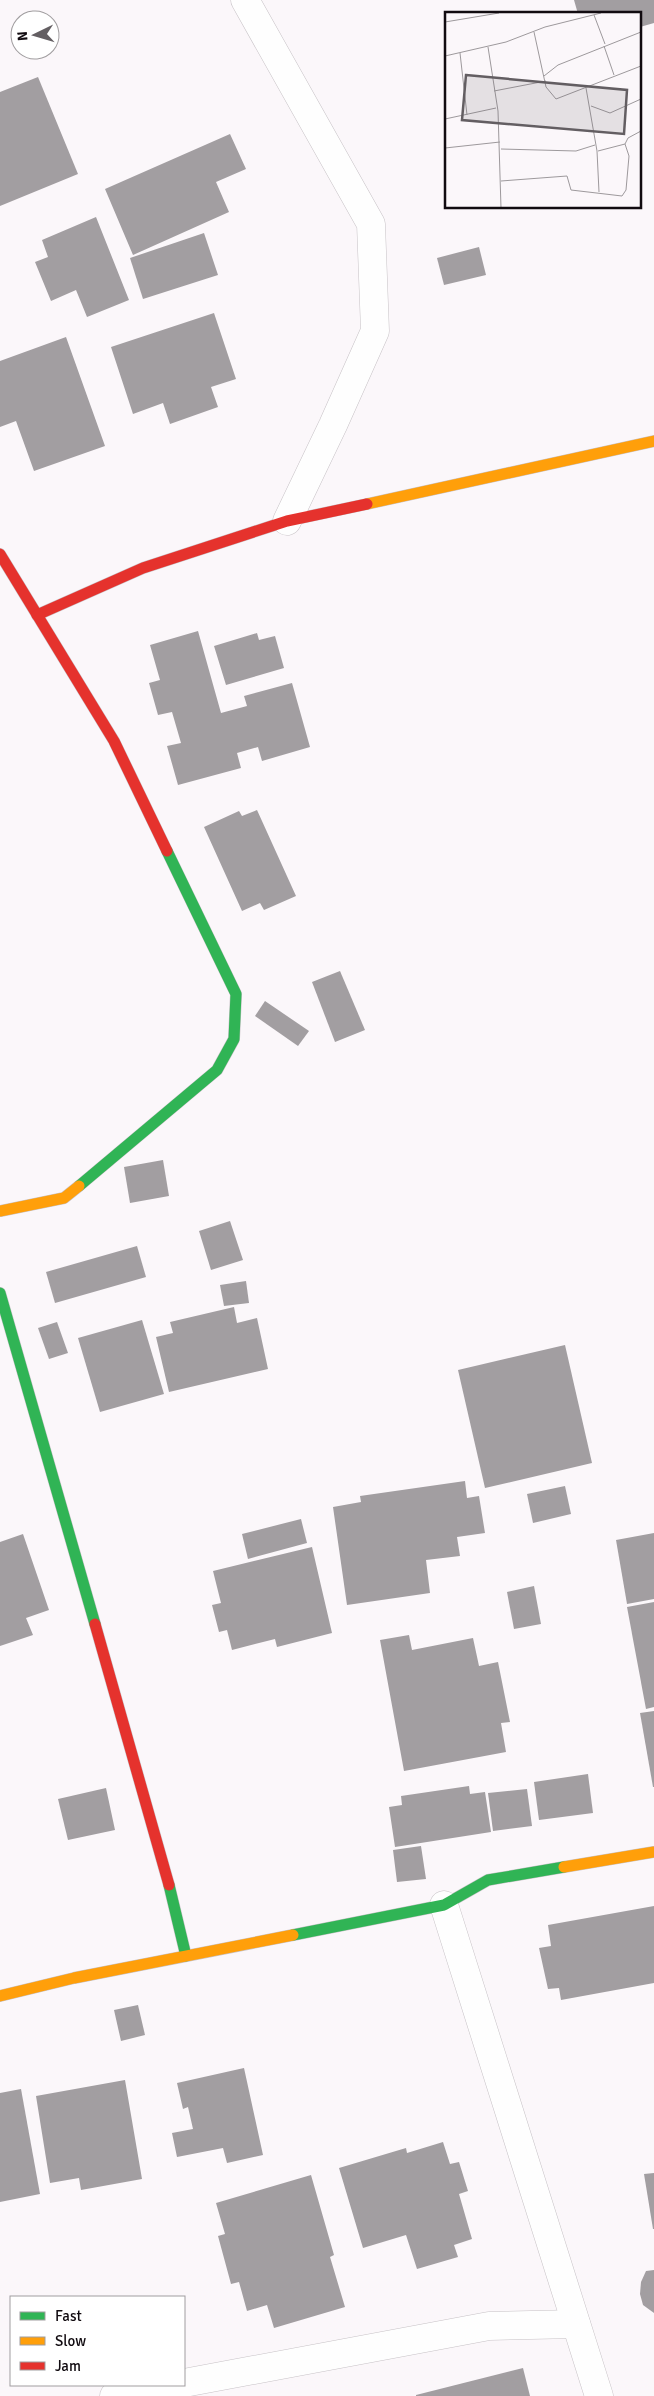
<svg xmlns="http://www.w3.org/2000/svg" width="654" height="2396" font-family="Signika,sans-serif">
<style>
.building{fill:#a29ea1}
.lines{fill:none;stroke-linecap:round;stroke-linejoin:round}
.street-casing{stroke:#c7c2c6;stroke-width:29}
.fast-casing{stroke:#c7c2c6;stroke-width:12}
.slow-casing{stroke:#c7c2c6;stroke-width:12}
.jam-casing{stroke:#c7c2c6;stroke-width:12}
.street{stroke:#fefefe;stroke-width:28}
.fast{stroke:#30b455;stroke-width:11}
.slow{stroke:#ff9f0a;stroke-width:11}
.jam{stroke:#e5322d;stroke-width:11}
.inset-road{fill:none;stroke:#9d999c;stroke-width:1}
.view{fill:#635e62;fill-opacity:0.15;stroke:#635e62;stroke-width:2.5}
.inset-edge{fill:none;stroke:#110b10;stroke-width:2.5}
</style>
<rect width="100%" height="100%" fill="#fbf7fa"/>
<g class="building">
<polygon points="574,0 654,0 654,23 640,27 640,14 578,14"/>
<polygon points="38,77 78,174 0,206 0,92"/>
<polygon points="230,134 246,169 216,182 229,212 133,255 105,189"/>
<polygon points="96,217 129,300 87,317 76,290 51,301 35,262 48,257 42,240"/>
<polygon points="204,233 218,275 143,299 130,258"/>
<polygon points="479,247 486,275 444,285 437,258"/>
<polygon points="214,313 236,379 211,387 218,407 170,424 163,403 133,414 111,347"/>
<polygon points="66,337 105,446 34,471 16,421 0,427 0,361"/>
<polygon points="198,631 221,713 247,706 244,696 292,683 310,747 262,761 258,747 237,753 241,768 178,785 167,746 181,743 172,712 158,715 149,683 160,680 150,645"/>
<polygon points="257,633 259,640 275,636 284,668 226,685 214,646"/>
<polygon points="257,810 296,896 264,910 260,903 242,911 204,827 239,811 242,816"/>
<polygon points="340,971 365,1030 335,1042 312,982"/>
<polygon points="265,1001 309,1031 298,1046 255,1016"/>
<polygon points="163,1160 169,1196 130,1203 124,1167"/>
<polygon points="230,1221 243,1260 211,1270 199,1231"/>
<polygon points="137,1246 146,1277 55,1303 46,1272"/>
<polygon points="246,1281 249,1303 224,1306 220,1285"/>
<polygon points="234,1307 237,1323 257,1318 268,1369 169,1392 156,1337 173,1333 170,1322"/>
<polygon points="142,1320 164,1394 100,1412 78,1338"/>
<polygon points="57,1322 68,1353 49,1359 38,1328"/>
<polygon points="565,1345 592,1463 485,1488 458,1370"/>
<polygon points="465,1481 467,1498 479,1496 485,1533 457,1537 460,1556 426,1560 430,1593 347,1605 333,1507 361,1502 360,1496"/>
<polygon points="565,1486 571,1514 533,1523 527,1494"/>
<polygon points="301,1519 307,1543 248,1559 242,1534"/>
<polygon points="654,1533 654,1599 627,1604 616,1540"/>
<polygon points="23,1534 49,1610 26,1618 33,1635 0,1646 0,1542"/>
<polygon points="312,1547 332,1633 277,1647 275,1639 232,1650 227,1630 219,1632 212,1605 221,1603 213,1571"/>
<polygon points="534,1586 541,1624 514,1629 507,1592"/>
<polygon points="654,1602 654,1707 646,1709 627,1607"/>
<polygon points="409,1635 412,1650 473,1638 479,1666 498,1662 510,1722 501,1723 506,1752 404,1771 380,1640"/>
<polygon points="654,1711 654,1787 653,1787 640,1713"/>
<polygon points="588,1774 593,1813 539,1820 534,1782"/>
<polygon points="469,1786 470,1794 485,1792 491,1832 395,1847 389,1807 402,1805 401,1796"/>
<polygon points="106,1788 115,1830 68,1840 58,1799"/>
<polygon points="527,1789 532,1826 493,1831 488,1793"/>
<polygon points="421,1846 426,1879 397,1882 393,1850"/>
<polygon points="654,1906 654,1983 561,2000 559,1988 548,1989 539,1948 551,1946 548,1925"/>
<polygon points="138,2005 145,2035 121,2041 114,2010"/>
<polygon points="244,2068 263,2155 227,2163 223,2148 177,2157 172,2133 193,2129 188,2107 183,2109 177,2083"/>
<polygon points="125,2080 142,2179 81,2190 79,2178 50,2183 36,2096"/>
<polygon points="21,2089 40,2194 0,2202 0,2093"/>
<polygon points="443,2142 450,2164 459,2162 468,2191 459,2194 472,2239 454,2245 458,2257 417,2269 406,2235 363,2248 339,2168 406,2148 407,2153"/>
<polygon points="654,2173 654,2229 653,2229 644,2174"/>
<polygon points="311,2175 334,2255 330,2257 345,2307 274,2328 267,2305 247,2311 239,2282 231,2284 218,2236 225,2234 216,2203"/>
<polygon points="654,2270 654,2313 643,2305 640,2294 641,2282 646,2271"/>
<polygon points="523,2368 530,2396 416,2396 416,2395"/>
</g>
<g class="lines">
<g class="street-casing">
<g id="street">
<polyline points="245,0 371,224 375,331 333,425 287,521"/>
<polyline points="444,1905 599,2396"/>
<polyline points="184,2383 489,2326 576,2324"/>
<polyline points="114,2396 174,2385"/>
</g>
</g>
<g class="fast-casing">
<g id="fast">
<polyline points="79,1186 217,1070 234,1039 236,994 167,851"/>
<polyline points="0,1293 95,1624"/>
<polyline points="169,1885 186,1956"/>
<polyline points="293,1935 444,1905 488,1880 564,1867"/>
</g>
</g>
<g class="slow-casing">
<g id="slow">
<polyline points="367,504 654,441"/>
<polyline points="0,1211 64,1198 79,1186"/>
<polyline points="564,1867 654,1852"/>
<polyline points="0,1996 74,1978 293,1935"/>
</g>
</g>
<g class="jam-casing">
<g id="jam">
<polyline points="0,554 114,741 167,851"/>
<polyline points="37,615 143,568 287,521 367,504"/>
<polyline points="95,1624 169,1885"/>
</g>
</g>
<use href="#street" class="street"/>
<use href="#fast" class="fast"/>
<use href="#slow" class="slow"/>
<use href="#jam" class="jam"/>
</g>
<g transform="translate(445 12)">
<rect width="196" height="196" fill="#fbf7fa"/>
<path class="inset-road" d="M 149,3 L 160,32M 0,10 L 54,1M 89,20 L 101,75 L 111,87 L 196,54M 159,34 L 169,63M 43,35 L 53,99 L 56,196M 15,41 L 22,103M 0,44 L 61,30 L 100,15 L 156,1M 99,64 L 113,53 L 196,20M 141,76 L 152,139 L 154,180M 49,79 L 101,69M 146,94 L 165,101 L 196,87M 0,107 L 51,96M 0,136 L 55,130M 56,137 L 131,139 L 150,133M 153,139 L 180,132 L 183,126 L 196,119M 56,169 L 122,164 L 126,178 L 177,184 L 181,178 L 184,144 L 180,132M 74,196 L 90,196"/>
<path class="view" d="M 21,63 L 182,78 L 179,122 L 17,108 Z"/>
<rect width="196" height="196" class="inset-edge"/>
</g>
<rect x="10" y="2296" width="175" height="90" fill="#ffffff" stroke="#a09d9f"/>
<rect x="20" y="2312" width="25" height="8" fill="#30b455" stroke="#a09d9f"/>
<text x="55" y="2321" font-size="15" fill="#110b10">Fast</text>
<rect x="20" y="2337" width="25" height="8" fill="#ff9f0a" stroke="#a09d9f"/>
<text x="55" y="2346" font-size="15" fill="#110b10">Slow</text>
<rect x="20" y="2362" width="25" height="8" fill="#e5322d" stroke="#a09d9f"/>
<text x="55" y="2371" font-size="15" fill="#110b10">Jam</text>
<g transform="translate(35 35) rotate(265)"><circle r="24" fill="#ffffff" stroke="#a09d9f"/>
<path d="M0-4L9 19L0 12L-9 19Z" fill="#635e62"/>
<text y="-8" font-size="14" font-weight="bold" text-anchor="middle" fill="#110b10">N</text>
</g>
</svg>
